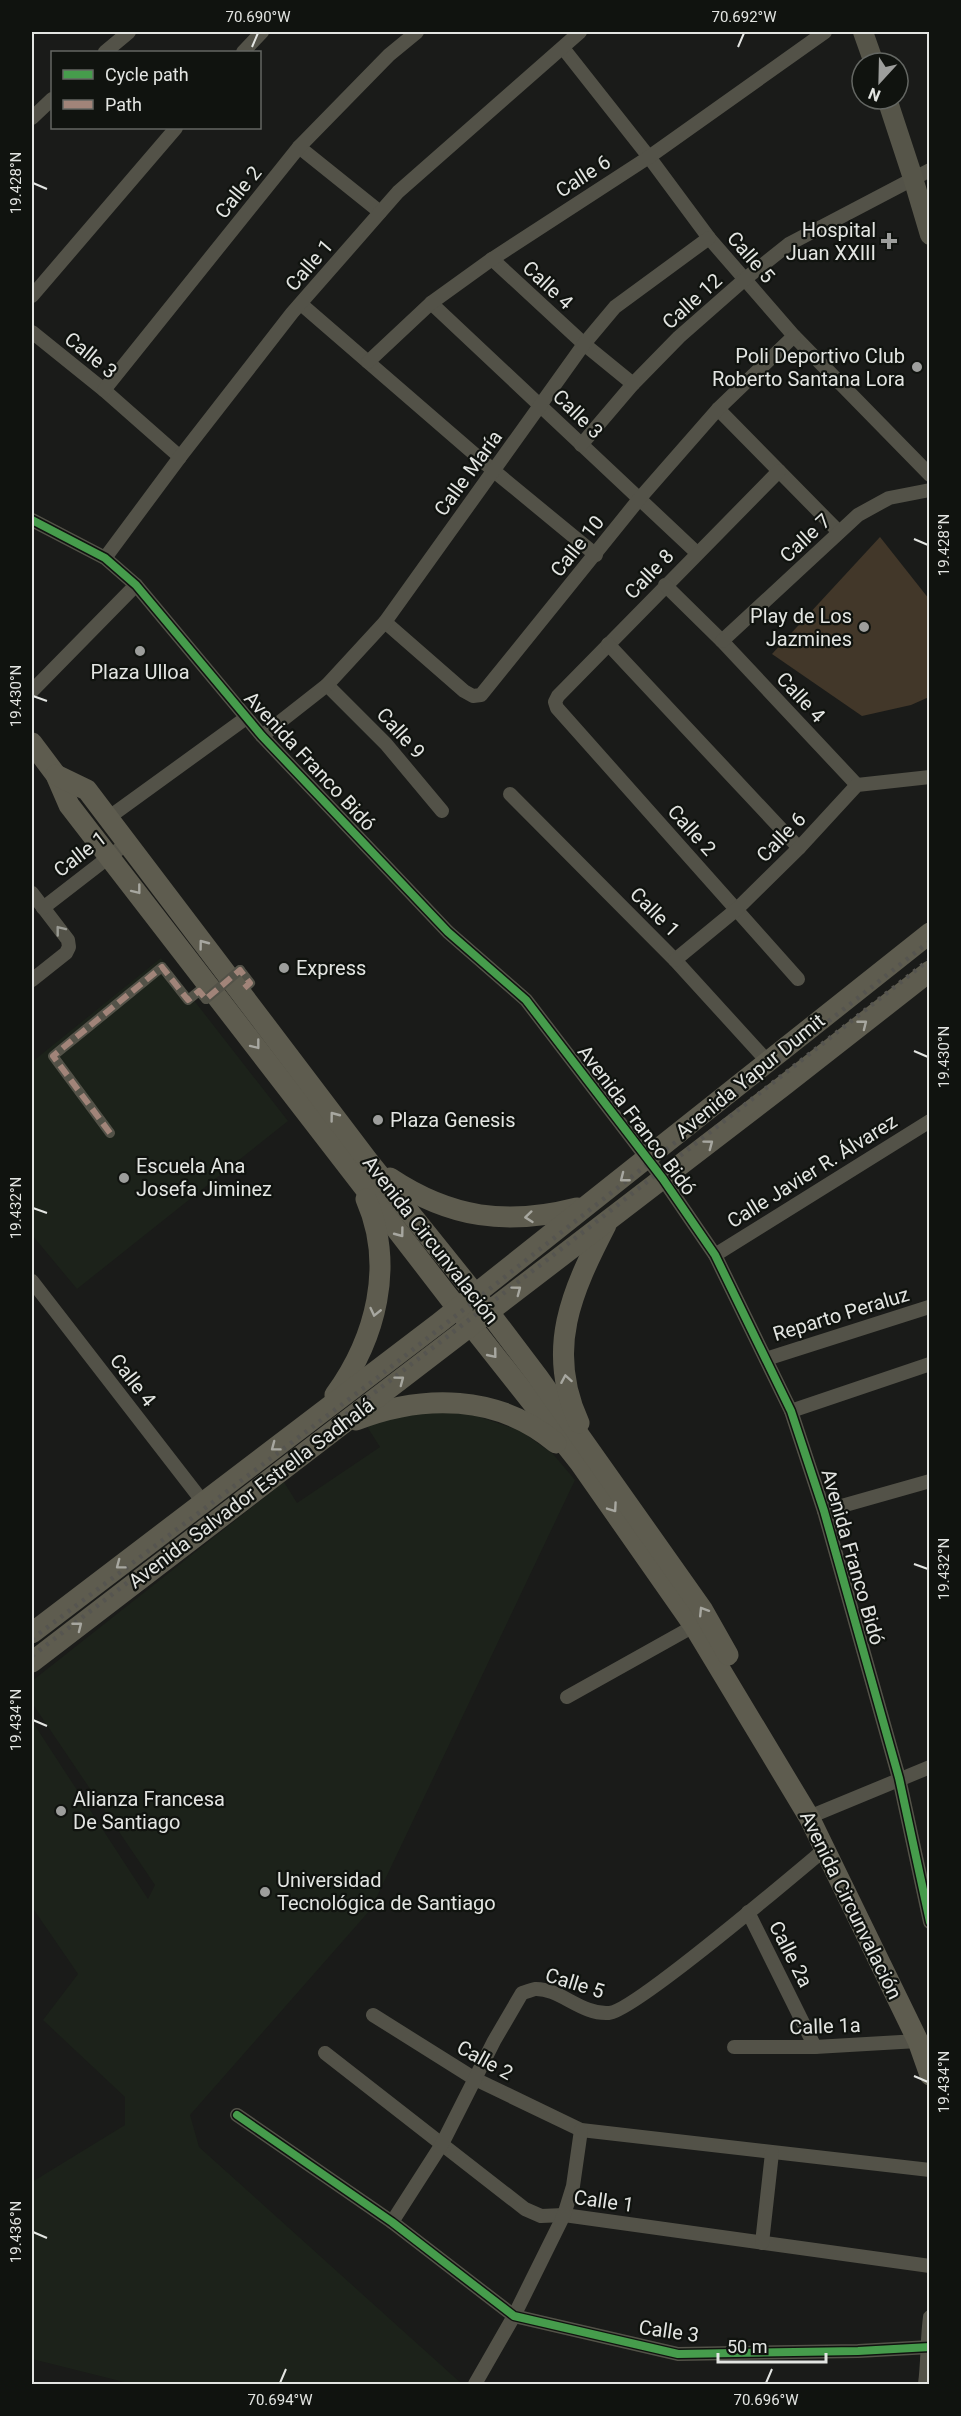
<svg xmlns="http://www.w3.org/2000/svg" width="961" height="2416" font-family="Roboto,sans-serif">
<style>
.built{fill:#1c221a}
.green{fill:#423729}
.lines{fill:none;stroke-linecap:round;stroke-linejoin:round}
.pedestrian{stroke:#535248;stroke-width:10}
.minor{stroke:#535248;stroke-width:14}
.secondary{stroke:#565549;stroke-width:20}
.primary{stroke:#5e5c4f;stroke-width:21}
.rail{stroke:#565550;stroke-width:4.5;stroke-dasharray:3 6;stroke-linecap:butt}
.pedestrian-bridge{stroke:#535248;stroke-width:10}
.quiet{stroke:#a18479;stroke-width:6;stroke-dasharray:12 6;stroke-linecap:butt}
.cycleway-casing{stroke:#10130f;stroke-width:11}
.cycleway{stroke:#469c4c;stroke-width:8}
.oneway{stroke:#a7a7a0}
.oneway2{stroke:#9b9c95}
.ticks{fill:none;stroke:#e3e5e2;stroke-width:2}
.poi-dot{fill:#9d9e9c;stroke:#10130f;stroke-width:2}
.labels{text-anchor:middle;dominant-baseline:central;stroke-width:4.5;stroke-linejoin:round;paint-order:stroke}
.street-label{font-size:20px;fill:#e3e5e2;stroke:#10130f}
.poi-label{font-size:20px;fill:#e3e5e2;stroke:#10130f;text-anchor:start}
.neatline{fill:none;stroke:#e3e5e2;stroke-width:2}
.ticks-label{font-size:15px;text-anchor:middle;fill:#e3e5e2}
</style>
<rect width="100%" height="100%" fill="#1a1b19"/>
<g class="built">
<polygon points="161,958 288,1121 77,1289 32,1235 32,1062"/>
<polygon points="462,1411 521,1431 553,1454 575,1480 371,1909 190,2115 199,2147 462,2384 132,2384 32,2359 32,2182 125,2125 125,2097 43,2020 78,1974 32,1907 32,1721 148,1899 155,1885 32,1703 32,1681 284,1482 297,1503 380,1447 366,1425 389,1416"/>
</g>
<polygon class="green" points="880,537 929,599 929,697 911,705 862,716 772,654"/>
<g class="lines">
<g class="pedestrian">
<polyline points="240,970 250,983 240,992"/>
<polyline points="110,1133 53,1056 162,967 188,1000 199,991 206,999"/>
</g>
<g class="minor">
<polyline points="563,48 649,157 709,238 794,336 930,475"/>
<polyline points="105,52 129,32"/>
<polyline points="243,52 262,32"/>
<polyline points="32,118 52,99"/>
<polyline points="299,147 380,212"/>
<polyline points="492,259 584,344 633,384"/>
<polyline points="32,296 176,128"/>
<polyline points="431,303 697,553"/>
<polyline points="301,304 494,471 596,555"/>
<polyline points="32,332 104,390 180,457"/>
<polyline points="368,362 431,303 492,259 649,157 825,32"/>
<polyline points="104,390 299,147 389,55 417,32"/>
<polyline points="718,409 839,532"/>
<polyline points="581,445 633,384 679,337 745,279 789,244 930,170"/>
<polyline points="779,471 558,696 555,702 557,708 798,979"/>
<polyline points="32,520 105,558 136,585 262,736 448,932 526,1000 663,1179 715,1255 791,1411 824,1511 899,1778 930,1922"/>
<polyline points="105,558 180,457 292,313 398,192 580,32"/>
<polyline points="665,585 722,641 857,785"/>
<polyline points="385,622 464,691 473,696 481,695 640,498 718,409 794,336"/>
<polyline points="722,641 858,515 889,498 930,490"/>
<polyline points="608,644 799,848"/>
<polyline points="327,685 386,744 442,811"/>
<polyline points="32,691 136,585"/>
<polyline points="262,736 327,685 385,622 584,344 615,307 709,238"/>
<polyline points="510,794 675,960 768,1062"/>
<polyline points="108,818 246,718"/>
<polyline points="32,893 68,940 69,947 66,953 32,980"/>
<polyline points="43,908 127,843"/>
<polyline points="675,960 737,909 799,848 857,785 930,777"/>
<polyline points="715,1255 930,1121"/>
<polyline points="32,1281 203,1502"/>
<polyline points="766,1359 929,1307"/>
<polyline points="791,1411 930,1364"/>
<polyline points="824,1511 930,1481"/>
<polyline points="567,1697 694,1626"/>
<polyline points="809,1817 930,1767"/>
<polyline points="748,1912 815,2047"/>
<polyline points="373,2015 475,2079 581,2130 930,2170"/>
<polyline points="734,2047 815,2047 918,2041"/>
<polyline points="325,2053 525,2209 541,2216 564,2215 930,2266"/>
<polyline points="237,2115 392,2222 514,2316 678,2354 858,2351 930,2347"/>
<path d="M 392,2222 L 442,2144 L 494,2041 L 522,1993 C 526,1992 531,1990 535,1989 C 560,1988 581,2015 609,2013 C 633,2012 795,1874 825,1849"/>
<polyline points="762,2243 772,2153"/>
<polyline points="475,2384 514,2316 564,2215 573,2186 581,2130"/>
<path d="M 925,2384 C 928,2362 927,2339 930,2317"/>
</g>
<g class="secondary">
<polyline points="863,32 874,63"/>
<polyline points="887,99 913,178 930,235"/>
</g>
<g class="primary">
<polyline points="32,743 56,775 69,805 451,1300 580,1463 694,1626 809,1817 918,2041 930,2075"/>
<polyline points="56,775 87,790 369,1162 475,1294 538,1377 702,1609 728,1655"/>
<path d="M 390,1178 C 450,1218 507,1226 577,1208"/>
<path d="M 335,1395 C 376,1338 395,1265 366,1199"/>
<path d="M 356,1420 C 423,1394 498,1394 556,1443"/>
<path d="M 579,1423 C 545,1349 572,1291 606,1225"/>
<polyline points="32,1633 439,1323 930,933"/>
<polyline points="32,1662 782,1087 930,971"/>
</g>
<g class="rail">
<polyline points="32,1639 377,1378 930,941"/>
<polyline points="32,1656 587,1229 930,959"/>
</g>
<polyline class="pedestrian-bridge" points="206,999 240,970"/>
<polyline class="quiet" points="110,1133 53,1056 162,967 188,1000 199,991 206,999 240,970 250,983 240,992"/>
<g class="cycleway-casing">
<g id="cycleway">
<polyline points="32,520 105,558 136,585 262,736 448,932 526,1000 663,1179 715,1255 791,1411 824,1511 899,1778 930,1922"/>
<polyline points="237,2115 392,2222 514,2316 678,2354 858,2351 930,2347"/>
</g>
</g>
<use href="#cycleway" class="cycleway"/>
</g>
<defs><path id="oneway-chevron" d="M-2-3.5L2.5 0L-2 3.5" fill="none" stroke-width="1.6" stroke-linecap="round" stroke-linejoin="round" transform="scale(1.5)"/></defs>
<g class="oneway">
<use href="#oneway-chevron" transform="translate(137 890) rotate(52)"/>
<use href="#oneway-chevron" transform="translate(203 944) rotate(-127)"/>
<use href="#oneway-chevron" transform="translate(863 1024) rotate(-38)"/>
<use href="#oneway-chevron" transform="translate(256 1045) rotate(52)"/>
<use href="#oneway-chevron" transform="translate(334 1116) rotate(-127)"/>
<use href="#oneway-chevron" transform="translate(709 1144) rotate(-37)"/>
<use href="#oneway-chevron" transform="translate(624 1178) rotate(142)"/>
<use href="#oneway-chevron" transform="translate(529 1217) rotate(174)"/>
<use href="#oneway-chevron" transform="translate(400 1233) rotate(53)"/>
<use href="#oneway-chevron" transform="translate(517 1290) rotate(-37)"/>
<use href="#oneway-chevron" transform="translate(375 1312) rotate(103)"/>
<use href="#oneway-chevron" transform="translate(493 1354) rotate(51)"/>
<use href="#oneway-chevron" transform="translate(566 1379) rotate(-100)"/>
<use href="#oneway-chevron" transform="translate(400 1380) rotate(-37)"/>
<use href="#oneway-chevron" transform="translate(275 1447) rotate(143)"/>
<use href="#oneway-chevron" transform="translate(613 1508) rotate(55)"/>
<use href="#oneway-chevron" transform="translate(120 1565) rotate(143)"/>
<use href="#oneway-chevron" transform="translate(703 1611) rotate(-122)"/>
<use href="#oneway-chevron" transform="translate(78 1626) rotate(-38)"/>
</g>
<use class="oneway2" href="#oneway-chevron" transform="translate(60 930) rotate(-128)"/>
<path class="ticks" d="M 252,47 L 258,33M 738,47 L 744,33M 33,183 L 47,189M 914,539 L 928,545M 33,696 L 47,701M 914,1051 L 928,1057M 33,1208 L 47,1213M 914,1564 L 928,1569M 33,1720 L 47,1726M 914,2076 L 928,2082M 33,2232 L 47,2238M 280,2383 L 286,2369M 766,2383 L 772,2369"/>
<g class="poi-dot">
<path d="M886 232h6v6h6v6h-6v6h-6v-6h-6v-6h6z"/>
<circle cx="917" cy="367" r="6"/>
<circle cx="864" cy="627" r="6"/>
<circle cx="140" cy="651" r="6"/>
<circle cx="284" cy="968" r="6"/>
<circle cx="378" cy="1120" r="6"/>
<circle cx="124" cy="1178" r="6"/>
<circle cx="61" cy="1811" r="6"/>
<circle cx="265" cy="1892" r="6"/>
</g>
<g class="labels">
<g class="street-label">
<text transform="translate(583 176) rotate(-33)">Calle 6</text>
<text transform="translate(238 192) rotate(-51)">Calle 2</text>
<text transform="translate(751 257) rotate(49)">Calle 5</text>
<text transform="translate(309 265) rotate(-49)">Calle 1</text>
<text transform="translate(548 285) rotate(43)">Calle 4</text>
<text transform="translate(692 301) rotate(-42)">Calle 12</text>
<text transform="translate(91 355) rotate(39)">Calle 3</text>
<text transform="translate(578 414) rotate(44)">Calle 3</text>
<text transform="translate(468 473) rotate(-54)">Calle María</text>
<text transform="translate(805 538) rotate(-43)">Calle 7</text>
<text transform="translate(577 546) rotate(-51)">Calle 10</text>
<text transform="translate(649 574) rotate(-46)">Calle 8</text>
<text transform="translate(801 697) rotate(47)">Calle 4</text>
<text transform="translate(401 733) rotate(48)">Calle 9</text>
<text transform="translate(310 761) rotate(47)">Avenida Franco Bidó</text>
<text transform="translate(692 830) rotate(48)">Calle 2</text>
<text transform="translate(781 837) rotate(-46)">Calle 6</text>
<text transform="translate(80 854) rotate(-38)">Calle 1</text>
<text transform="translate(655 912) rotate(45)">Calle 1</text>
<text transform="translate(750 1076) rotate(-39)">Avenida Yapur Dumit</text>
<text transform="translate(637 1120) rotate(53)">Avenida Franco Bidó</text>
<text transform="translate(812 1171) rotate(-32)">Calle Javier R. Álvarez</text>
<text transform="translate(431 1240) rotate(52)">Avenida Circunvalación</text>
<text transform="translate(841 1314) rotate(-17)">Reparto Peraluz</text>
<text transform="translate(133 1380) rotate(52)">Calle 4</text>
<text transform="translate(251 1493) rotate(-37)">Avenida Salvador Estrella Sadhalá</text>
<text transform="translate(853 1557) rotate(74)">Avenida Franco Bidó</text>
<text transform="translate(851 1905) rotate(64)">Avenida Circunvalación</text>
<text transform="translate(791 1954) rotate(63)">Calle 2a</text>
<text transform="translate(575 1983) rotate(17)">Calle 5</text>
<text transform="translate(825 2026) rotate(-2)">Calle 1a</text>
<text transform="translate(485 2060) rotate(29)">Calle 2</text>
<text transform="translate(604 2201) rotate(8)">Calle 1</text>
<text transform="translate(669 2331) rotate(8)">Calle 3</text>
</g>
<g class="poi-label">
<text x="876" y="230" text-anchor="end">Hospital<tspan x="876" dy="23">Juan XXIII</tspan></text>
<text x="905" y="356" text-anchor="end">Poli Deportivo Club<tspan x="905" dy="23">Roberto Santana Lora</tspan></text>
<text x="852" y="616" text-anchor="end">Play de Los<tspan x="852" dy="23">Jazmines</tspan></text>
<text x="140" y="672" text-anchor="middle">Plaza Ulloa</text>
<text x="296" y="968">Express</text>
<text x="390" y="1120">Plaza Genesis</text>
<text x="136" y="1166">Escuela Ana<tspan x="136" dy="23">Josefa Jiminez</tspan></text>
<text x="73" y="1799">Alianza Francesa<tspan x="73" dy="23">De Santiago</tspan></text>
<text x="277" y="1880">Universidad<tspan x="277" dy="23">Tecnológica de Santiago</tspan></text>
</g>
</g>
<rect width="961" height="2416" fill="none" stroke="#10130f" stroke-width="66"/>
<rect x="51" y="51" width="210" height="78" fill="#10130f" stroke="#646763" stroke-width="1.5"/>
<rect x="63" y="70" width="30" height="9" fill="#469c4c" stroke="#646763" stroke-width="1.5"/>
<text x="105" y="81" font-size="18" fill="#e3e5e2">Cycle path</text>
<rect x="63" y="100" width="30" height="9" fill="#a18479" stroke="#646763" stroke-width="1.5"/>
<text x="105" y="111" font-size="18" fill="#e3e5e2">Path</text>
<g transform="translate(880 81) rotate(202)"><circle r="28" fill="#10130f" stroke="#646763" stroke-width="1.5"/>
<path d="M0-4.5L10 22L0 15L-10 22Z" fill="#9d9e9c"/>
<text y="-9" font-size="16" font-weight="bold" text-anchor="middle" fill="#e3e5e2">N</text>
</g>
<path d="M718 2353v9h108v-9" fill="none" stroke="#e3e5e2" stroke-width="3"/>
<text x="727" y="2353" font-size="18" fill="#e3e5e2" stroke="#10130f" stroke-width="4.5" paint-order="stroke">50 m</text>
<rect x="33" y="33" width="895" height="2350" class="neatline"/>
<g class="ticks-label">
<text x="258" y="22">70.690°W</text>
<text x="744" y="22">70.692°W</text>
<text transform="translate(16 183) rotate(-90)" y="5">19.428°N</text>
<text transform="translate(944 545) rotate(-90)" y="5">19.428°N</text>
<text transform="translate(16 696) rotate(-90)" y="5">19.430°N</text>
<text transform="translate(944 1057) rotate(-90)" y="5">19.430°N</text>
<text transform="translate(16 1208) rotate(-90)" y="5">19.432°N</text>
<text transform="translate(944 1569) rotate(-90)" y="5">19.432°N</text>
<text transform="translate(16 1720) rotate(-90)" y="5">19.434°N</text>
<text transform="translate(944 2082) rotate(-90)" y="5">19.434°N</text>
<text transform="translate(16 2232) rotate(-90)" y="5">19.436°N</text>
<text x="280" y="2405">70.694°W</text>
<text x="766" y="2405">70.696°W</text>
</g>
</svg>
